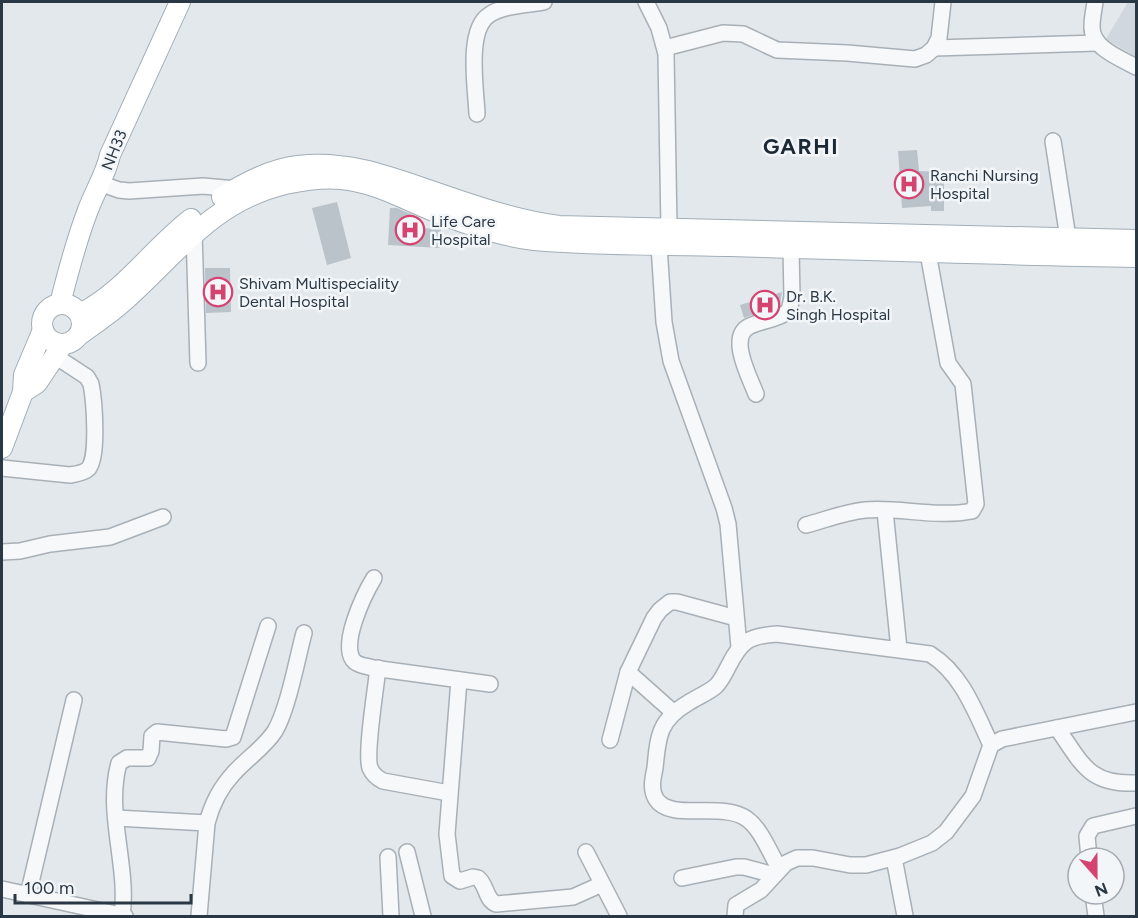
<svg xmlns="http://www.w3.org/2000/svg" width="1138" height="918" font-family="Figtree,sans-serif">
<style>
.built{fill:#d1d7de}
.building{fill:#bac2ca}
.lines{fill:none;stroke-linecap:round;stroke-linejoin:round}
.minor-casing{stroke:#a8b0b7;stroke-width:18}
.major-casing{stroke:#a1aeb8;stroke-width:22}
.minor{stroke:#f6f8f9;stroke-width:15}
.major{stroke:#fff;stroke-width:20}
.labels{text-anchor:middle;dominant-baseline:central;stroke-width:5;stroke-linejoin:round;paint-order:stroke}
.street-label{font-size:16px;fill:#2a3845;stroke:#f3f6f9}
.poi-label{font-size:16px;fill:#2a3845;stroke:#f3f6f9;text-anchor:start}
.district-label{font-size:22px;font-weight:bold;letter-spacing:1.5px;fill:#1c2936;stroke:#f3f6f9}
</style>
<rect width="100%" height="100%" fill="#e3e8ec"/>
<polygon class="built" points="1128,2 1136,2 1136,57 1106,39"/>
<g class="building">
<polygon points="917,150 919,171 944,172 944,211 931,211 931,206 902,208 898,151"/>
<polygon points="337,202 351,258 327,265 312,208"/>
<polygon points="390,208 397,208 417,217 417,228 441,229 440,248 388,245"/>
<polygon points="205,268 230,268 231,312 206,313"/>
<polygon points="782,292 780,305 744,318 740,305"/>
</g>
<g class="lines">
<g class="minor-casing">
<g id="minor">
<polyline points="646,2 659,28 666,54 669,229"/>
<path d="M 1095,2 C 1094,9 1092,18 1092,26 C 1091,48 1120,58 1136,67"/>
<polyline points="665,48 723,33 743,34 777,50 847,53 915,59 926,55 934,48 939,38 943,2"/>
<polyline points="934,48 1097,43"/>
<path d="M 477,114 C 476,89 466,30 489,15 C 503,5 528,5 544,2"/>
<polyline points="1053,141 1068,238"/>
<polyline points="99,183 119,190 129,191 203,186 236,189"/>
<polyline points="194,232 198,363"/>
<polyline points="659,246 664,322 671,361 724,508 728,524 739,647"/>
<path d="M 756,394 C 750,378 727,336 750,326 C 763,320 777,320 789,311 L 792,297 L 791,248"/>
<path d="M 2,468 L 70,475 C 76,474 84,473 88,469 C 99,458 94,399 91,384 L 87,377 L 55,356"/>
<polyline points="885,511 899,649"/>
<path d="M 806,525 C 825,520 845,512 865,510 C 900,507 936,518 972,511 L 976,504 L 963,384 L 948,363 L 928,253"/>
<polyline points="2,552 20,551 50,544 110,537 163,517"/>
<path d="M 374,578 C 365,593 338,647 355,662 C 360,666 368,666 373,668 L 490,684"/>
<path d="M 378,668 C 376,687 365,754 370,768 C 373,775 377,778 383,781 L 449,793"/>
<path d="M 459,680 L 447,834 L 452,876 L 460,881 L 473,877 L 478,878 C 487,885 485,899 496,904 L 573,897 L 602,884"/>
<polyline points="673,712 628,672 654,618 660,610 670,602 677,602 736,618"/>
<path d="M 1057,728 C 1082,763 1088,785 1136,783"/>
<polyline points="610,740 628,672"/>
<polyline points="116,818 207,823"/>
<polyline points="407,852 423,916"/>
<polyline points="586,852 619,916"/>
<polyline points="388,857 391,916"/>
<polyline points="894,858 905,916"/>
<polyline points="1089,858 1087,836 1093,826 1136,816"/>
<path d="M 779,868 C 770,853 761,829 747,819 C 723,801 670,822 656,799 C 650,789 653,778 655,768 C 658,736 659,720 688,703 C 697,697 708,693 716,686 C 721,681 725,673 728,667 C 741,641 748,636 777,634 L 930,654 C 962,674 975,711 991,745"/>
<polyline points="682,878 736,867 744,867 774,875"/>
<polyline points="2,889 125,916"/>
<polyline points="1093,894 1096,916"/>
<polyline points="28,895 74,700"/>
<path d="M 122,916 C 129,866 105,813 119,763 L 127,758 L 148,758 L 151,751 L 152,736 L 157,732 L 226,739 L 233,737 L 268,626"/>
<path d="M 199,916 L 207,823 C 212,804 220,788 233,774 C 246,759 264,748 275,731 C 288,709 297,659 304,633"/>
<polyline points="735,916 736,905 761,890 786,863 797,858 813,858 850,865 866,865 900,856 932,843 946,832 973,796 991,745 1002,739 1136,712"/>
</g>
</g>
<g class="major-casing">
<g id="major">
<path d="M 222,197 C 245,183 271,169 298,166 C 345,160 388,176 431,191 C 474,206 515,220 559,226 L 1136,240"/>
<path d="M 60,304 C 68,272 76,241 88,210 C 95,191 106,174 110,155 L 180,2"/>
<circle cx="62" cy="324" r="20"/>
<path d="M 80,314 C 124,292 152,249 191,219"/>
<path d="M 79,335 C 94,324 110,314 124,301 C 177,254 211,202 285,184 C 304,180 323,177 341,179 C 374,182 402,198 431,210 C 463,223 500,236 534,240 C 600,246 665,244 731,246 C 866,250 1001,255 1136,257"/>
<polyline points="23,392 37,383 63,344"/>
<polyline points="2,448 23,392 24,375 43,330"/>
</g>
</g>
<use href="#minor" class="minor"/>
<use href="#major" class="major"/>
</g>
<defs>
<g id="hospital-ring" transform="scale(1.5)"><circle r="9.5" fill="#f3f6f9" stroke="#d54370" stroke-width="1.5"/><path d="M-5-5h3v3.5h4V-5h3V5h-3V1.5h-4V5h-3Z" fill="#d54370"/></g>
</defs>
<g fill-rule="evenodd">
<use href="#hospital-ring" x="909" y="184"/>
<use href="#hospital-ring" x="410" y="230"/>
<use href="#hospital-ring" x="218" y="292"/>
<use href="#hospital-ring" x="765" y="305"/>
</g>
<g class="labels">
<g class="street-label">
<text transform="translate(114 150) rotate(-68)">NH33</text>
</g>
<g class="poi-label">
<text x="930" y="175">Ranchi Nursing<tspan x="930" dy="18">Hospital</tspan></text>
<text x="431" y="221">Life Care<tspan x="431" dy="18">Hospital</tspan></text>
<text x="239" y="283">Shivam Multispeciality<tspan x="239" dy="18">Dental Hospital</tspan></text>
<text x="786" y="296">Dr. B.K.<tspan x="786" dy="18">Singh Hospital</tspan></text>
</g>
<g class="district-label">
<text x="801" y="146">GARHI</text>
</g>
</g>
<rect width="1138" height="918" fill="none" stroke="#2a3845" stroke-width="6"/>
<g transform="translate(1096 876) rotate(159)"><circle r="28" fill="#f3f6f9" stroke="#a3aab1" stroke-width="1.5"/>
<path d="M0-4.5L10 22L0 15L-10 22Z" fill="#d54370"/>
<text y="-9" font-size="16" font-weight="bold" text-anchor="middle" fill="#2a3845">N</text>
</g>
<path d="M15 894v9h176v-9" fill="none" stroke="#2a3845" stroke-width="3"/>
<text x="24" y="894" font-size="18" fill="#2a3845" stroke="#f3f6f9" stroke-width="4.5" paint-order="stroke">100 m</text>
</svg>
